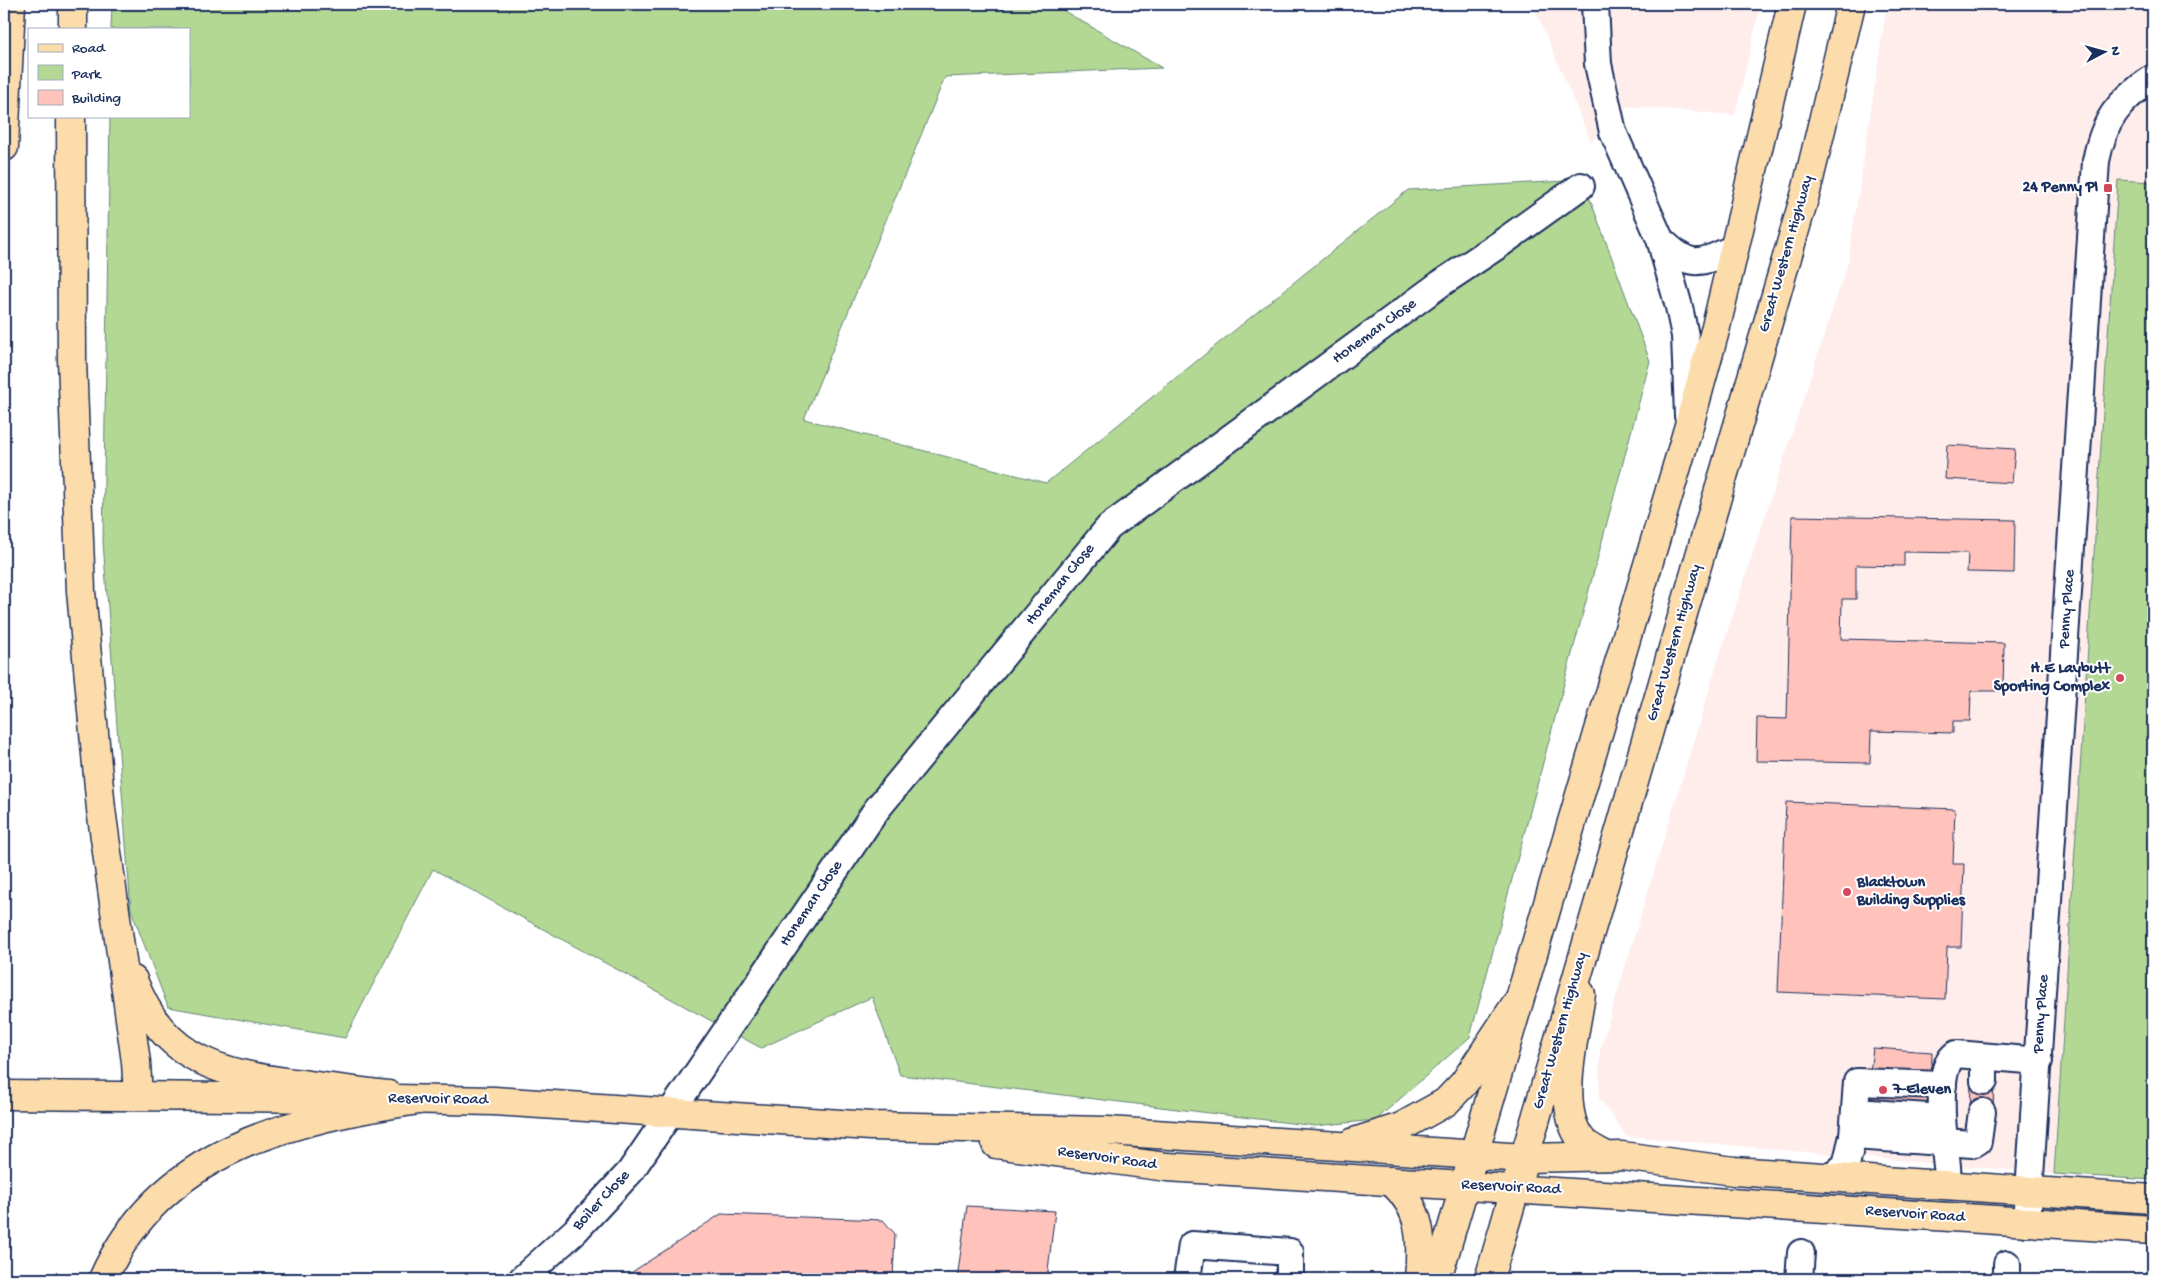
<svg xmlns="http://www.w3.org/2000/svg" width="2157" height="1283" font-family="'Gochi Hand',sans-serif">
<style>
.built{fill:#ffedeb}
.green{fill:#b3d894;stroke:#678479}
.building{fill:#ffc3bc;stroke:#1b2f5e}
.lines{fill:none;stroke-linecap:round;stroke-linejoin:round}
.minor-casing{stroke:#1b2f5e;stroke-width:30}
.major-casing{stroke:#1b2f5e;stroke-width:31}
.highway-casing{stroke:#1b2f5e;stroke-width:31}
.minor{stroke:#fff;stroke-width:26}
.major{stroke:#fddcac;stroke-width:28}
.highway{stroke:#fddcac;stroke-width:28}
.poi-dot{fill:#d1495b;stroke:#fff;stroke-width:2}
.labels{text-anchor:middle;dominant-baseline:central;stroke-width:4;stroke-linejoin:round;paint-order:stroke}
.poi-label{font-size:16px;font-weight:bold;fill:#1b2f5e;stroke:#fff;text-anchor:end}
.street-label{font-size:16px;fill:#1b2f5e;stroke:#fff}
</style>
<rect width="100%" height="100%" fill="#fff"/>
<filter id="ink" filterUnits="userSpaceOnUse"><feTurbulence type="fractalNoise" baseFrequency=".02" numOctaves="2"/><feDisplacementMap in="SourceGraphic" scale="10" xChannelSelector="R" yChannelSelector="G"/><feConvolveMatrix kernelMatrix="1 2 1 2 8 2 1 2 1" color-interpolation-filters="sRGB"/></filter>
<g filter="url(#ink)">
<g class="built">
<polygon points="1533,4 1761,4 1735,115 1628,106 1591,142"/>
<polygon points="1887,4 2153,4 2153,182 2118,180 2054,1174 1626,1136 1599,1098 1600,1050 1720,654 1848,262"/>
</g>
<g class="green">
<polygon points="112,4 1052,4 1162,68 945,77 804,419 1046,483 1408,190 1583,180 1650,361 1470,1037 1376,1120 1315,1126 900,1075 872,997 761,1048 433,869 345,1038 168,1007 131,910 103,542 110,116 189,116 189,29 111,29"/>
<polygon points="2118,180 2153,182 2153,1180 2054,1174"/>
</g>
<g class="building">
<polygon points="1947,445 2015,449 2012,483 1945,479"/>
<polygon points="1792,516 2015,520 2014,573 1967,572 1968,553 1904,552 1904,566 1856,565 1856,599 1842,599 1841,639 2004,643 2003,691 1971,691 1970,721 1953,721 1953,733 1871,731 1870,763 1756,761 1757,718 1787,719"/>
<polygon points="1786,802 1955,809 1953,864 1964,864 1961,947 1947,947 1945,999 1778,992"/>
<polygon points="1873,1048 1932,1052 1930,1135 1863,1131"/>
<polygon points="1971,1081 1994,1081 1993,1112 1970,1112"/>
<polygon points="967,1206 1055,1211 1047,1279 957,1279"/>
<polygon points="721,1214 883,1220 895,1234 893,1279 626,1279 626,1276"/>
</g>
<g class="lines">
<g class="minor-casing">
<g id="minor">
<polyline points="1595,4 1598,64 1613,132 1660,239 1679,307 1685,336 1688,416"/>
<path d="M 1660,239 C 1690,269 1698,265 1734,248"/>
<polyline points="1984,1081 1984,1057"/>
<polyline points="1856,1112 1942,1118"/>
<polyline points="1853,1136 1973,1144 1978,1141 1982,1112"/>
<polyline points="1830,1178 1846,1165 1853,1136 1857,1082 1943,1085"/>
<path d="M 1948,1185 C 1946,1179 1948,1173 1947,1166 C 1944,1143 1933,1067 1956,1054 L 2039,1061"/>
<path d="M 2027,1223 L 2096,161 C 2104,120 2118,101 2153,78"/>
<polyline points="522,1279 575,1231 630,1172 877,809 1109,527 1440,284 1500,244 1581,186"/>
<polyline points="1187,1279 1192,1245 1290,1252 1290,1279"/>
<polyline points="1799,1279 1801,1253"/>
<polyline points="2007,1279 2007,1264"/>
</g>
</g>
<g class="major-casing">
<g id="major">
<path d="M 1581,994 C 1576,1032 1555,1106 1581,1139 C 1587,1147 1598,1151 1606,1156"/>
<polyline points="4,1095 335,1098"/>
<polyline points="396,1099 494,1101 871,1126 1108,1131 1525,1158 1622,1156 1734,1171 2153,1199"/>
<polyline points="1354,1142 1401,1127 1446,1102 1464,1083 1516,1004"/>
<polyline points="996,1144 1167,1167 2153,1230"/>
<path d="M 1391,1181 C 1423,1210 1422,1239 1419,1279"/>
</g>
</g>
<g class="highway-casing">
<g id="highway">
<polyline points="73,29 73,4"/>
<polyline points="71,116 72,360 81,591 101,809 136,1062 138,1096"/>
<polyline points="4,147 11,4"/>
<path d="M 133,980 C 164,1062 222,1074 301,1084 C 330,1088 359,1092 388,1095"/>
<path d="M 103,1279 C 160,1149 293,1119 419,1100"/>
<polyline points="1437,1279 1688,429 1716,327 1792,4"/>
<polyline points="1489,1279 1806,192 1851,4"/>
</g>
</g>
<use href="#minor" class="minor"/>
<use href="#major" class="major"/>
<use href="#highway" class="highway"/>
</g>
</g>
<g class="poi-dot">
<rect x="2103" y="183" width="10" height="10" rx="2.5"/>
<circle cx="2120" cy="678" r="5"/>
<circle cx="1847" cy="892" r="5"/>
<circle cx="1883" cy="1090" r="5"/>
</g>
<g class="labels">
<g class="poi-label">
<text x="2098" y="188">24 Penny Pl</text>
<text x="2110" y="669">H.E Laybutt<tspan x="2110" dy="18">Sporting Complex</tspan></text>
<text x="1857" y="883" text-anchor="start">Blacktown<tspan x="1857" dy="18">Building Supplies</tspan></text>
<text x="1893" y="1090" text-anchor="start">7-Eleven</text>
</g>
<g class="street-label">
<text transform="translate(1787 254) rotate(-74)">Great Western Highway</text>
<text transform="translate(1375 332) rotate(-36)">Honeman Close</text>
<text transform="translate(1061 585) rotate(-51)">Honeman Close</text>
<text transform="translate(2068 609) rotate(-86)">Penny Place</text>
<text transform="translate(1675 643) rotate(-74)">Great Western Highway</text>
<text transform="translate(812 904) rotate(-56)">Honeman Close</text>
<text transform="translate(2042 1014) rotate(-86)">Penny Place</text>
<text transform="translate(1561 1031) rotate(-74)">Great Western Highway</text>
<text transform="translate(438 1100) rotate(1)">Reservoir Road</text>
<text transform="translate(1107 1159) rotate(8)">Reservoir Road</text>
<text transform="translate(1511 1188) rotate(3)">Reservoir Road</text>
<text transform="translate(602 1201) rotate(-47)">Boiler Close</text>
<text transform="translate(1915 1215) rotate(4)">Reservoir Road</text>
</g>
</g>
<rect width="2157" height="1283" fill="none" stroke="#fff" stroke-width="20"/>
<rect x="10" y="10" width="2137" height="1263" fill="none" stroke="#1b2f5e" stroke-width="2" filter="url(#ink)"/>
<rect x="28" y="28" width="162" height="90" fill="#ffffff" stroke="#a4acbf"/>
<rect x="38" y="44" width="25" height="8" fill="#fddcac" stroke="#a4acbf"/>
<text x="72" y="52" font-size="15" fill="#1b2f5e">Road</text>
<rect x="38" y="65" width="25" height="15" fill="#b3d894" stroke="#a4acbf"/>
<text x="72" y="78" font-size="15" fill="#1b2f5e">Park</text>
<rect x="38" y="90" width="25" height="15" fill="#ffc3bc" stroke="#a4acbf"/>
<text x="72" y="102" font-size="15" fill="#1b2f5e">Building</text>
<g transform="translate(2104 52) rotate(84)" stroke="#ffffff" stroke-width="4" paint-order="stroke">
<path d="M0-4L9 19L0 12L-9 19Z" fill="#1b2f5e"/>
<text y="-8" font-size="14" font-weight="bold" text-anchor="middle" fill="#1b2f5e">N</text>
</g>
</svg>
